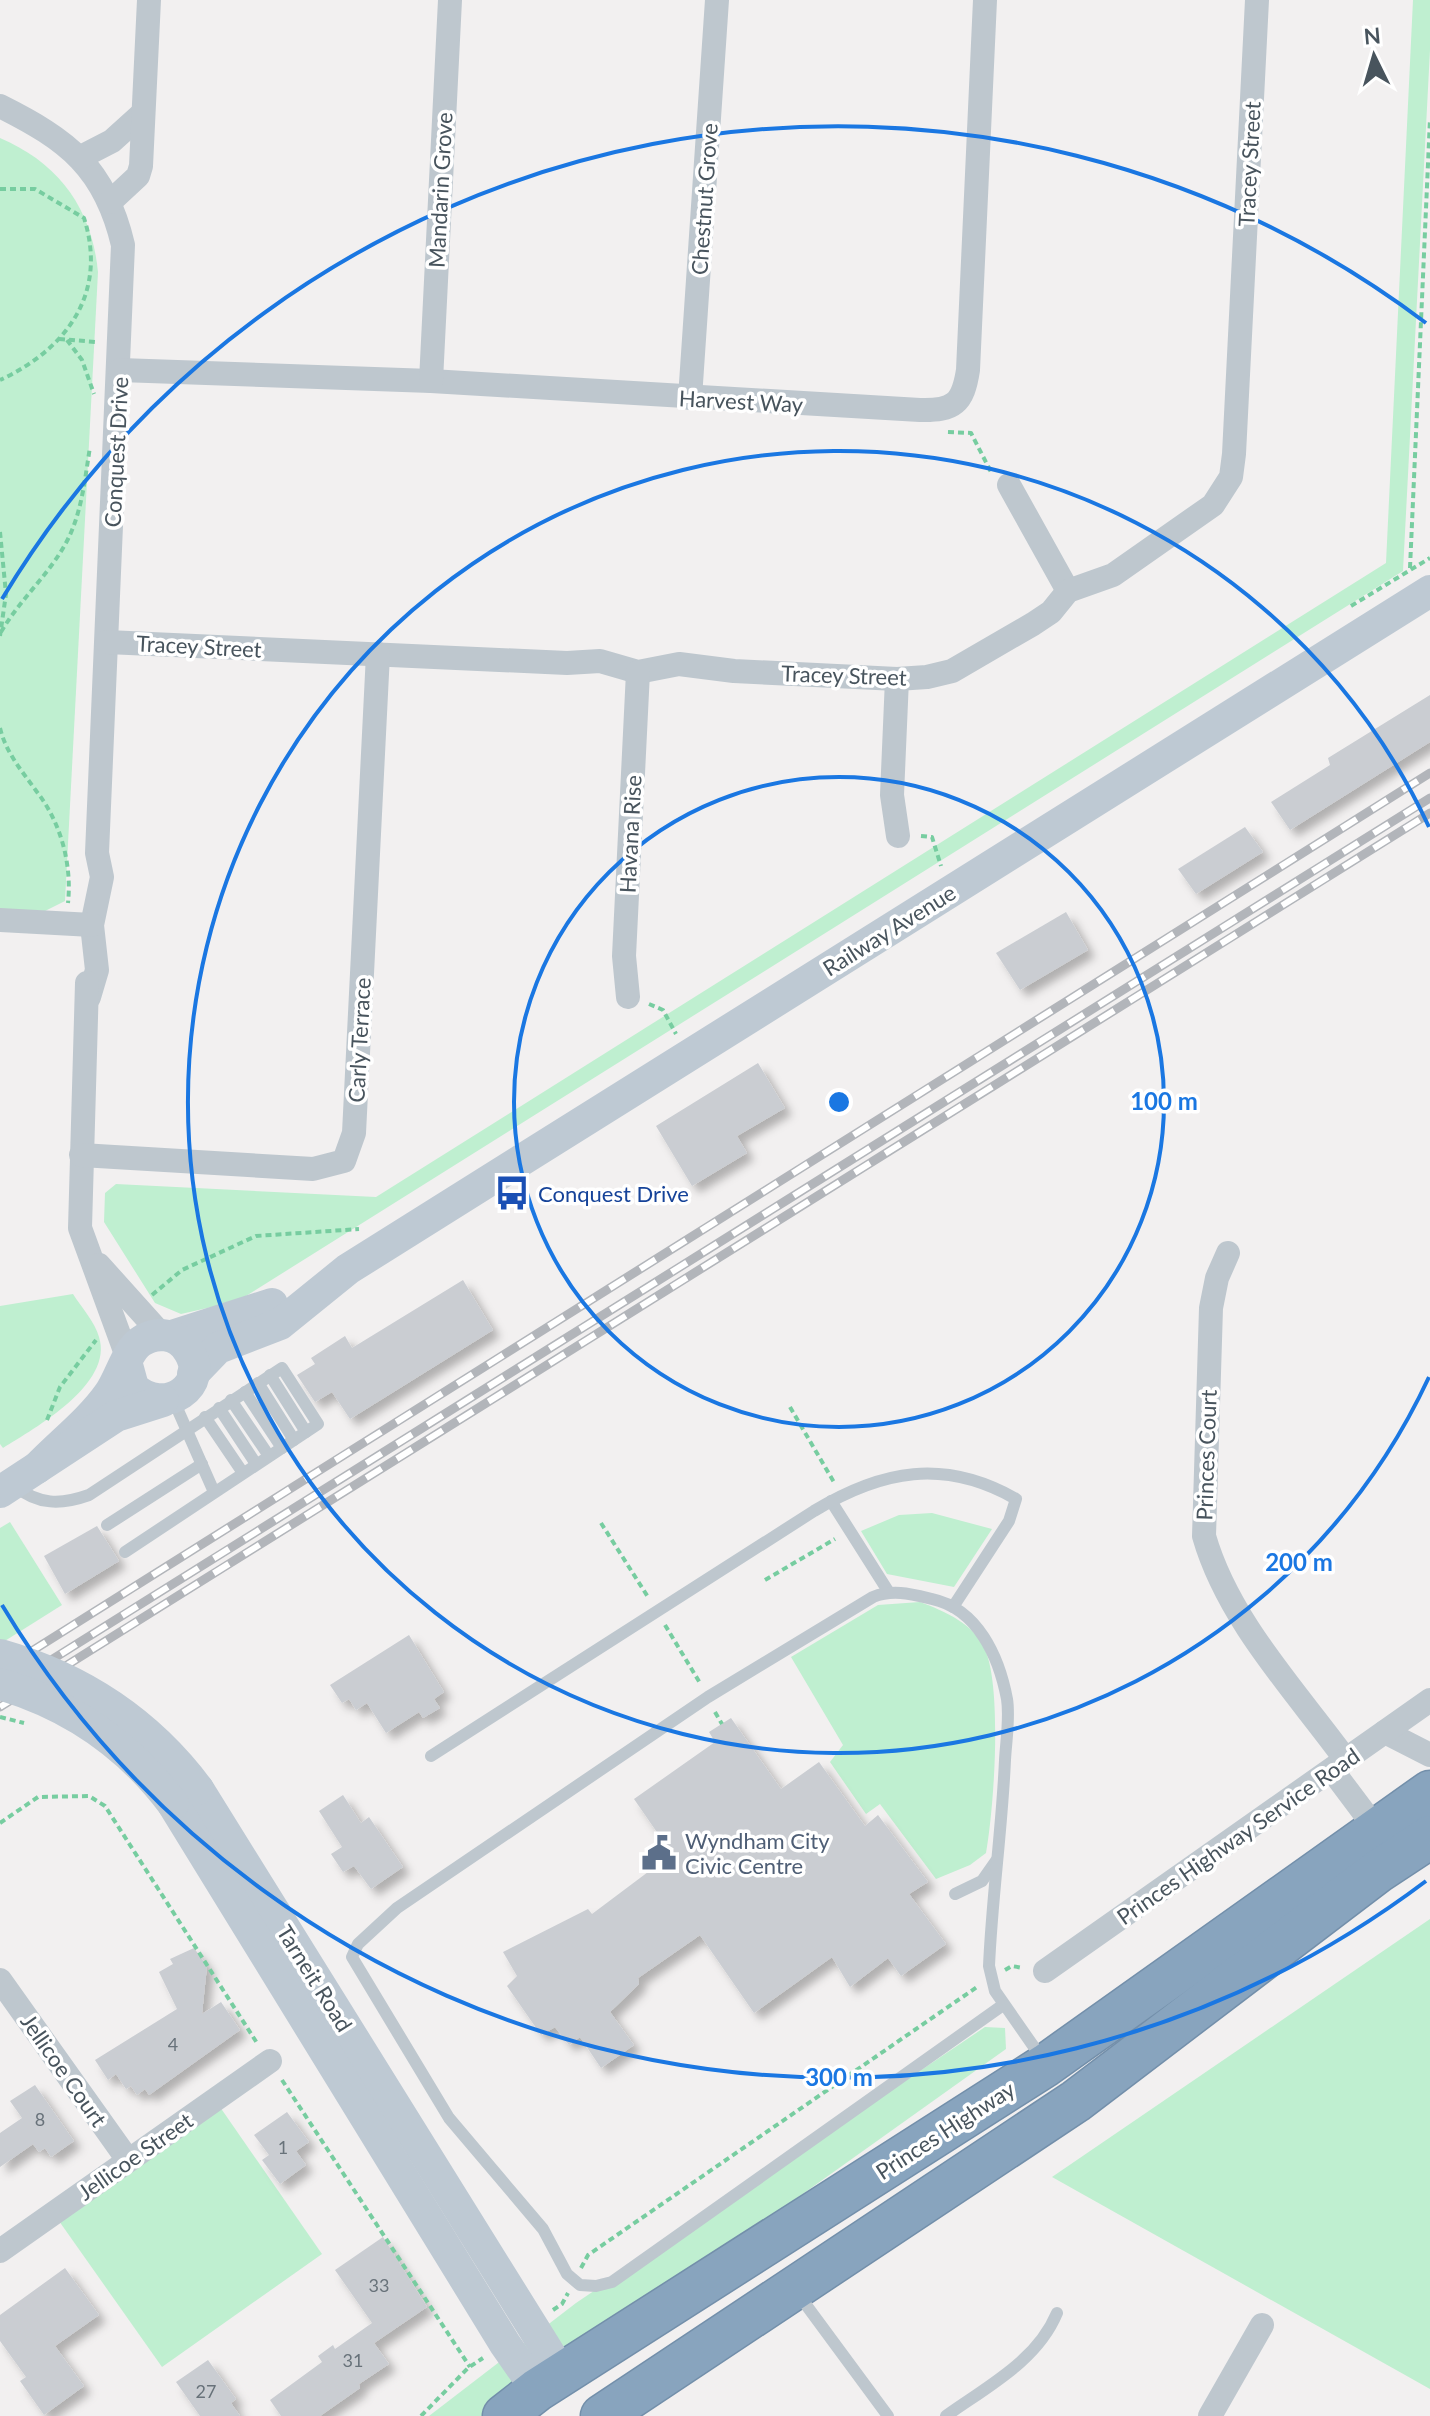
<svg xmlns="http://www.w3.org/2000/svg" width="1430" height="2416" font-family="Lato,sans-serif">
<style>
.green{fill:#bfefd0}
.building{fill:#cacdd2;filter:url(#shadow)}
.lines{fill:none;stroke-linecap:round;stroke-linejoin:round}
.highway-casing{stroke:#738faa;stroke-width:45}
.path{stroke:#77cda0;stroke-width:4;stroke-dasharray:6 4;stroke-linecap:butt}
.lane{stroke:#bec7ce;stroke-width:12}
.street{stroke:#bec7ce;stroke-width:24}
.secondary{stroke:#bec9d3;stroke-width:32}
.highway{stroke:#88a4be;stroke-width:42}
.rail-casing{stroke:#b2b5ba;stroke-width:9}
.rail{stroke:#fff;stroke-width:6;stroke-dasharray:18;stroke-linecap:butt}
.secondary-bridge{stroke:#bec9d3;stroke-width:32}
.ring{fill:none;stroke:#1a77e2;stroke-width:4}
.labels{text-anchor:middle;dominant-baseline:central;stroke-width:7;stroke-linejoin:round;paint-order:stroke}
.number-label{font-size:18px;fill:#68727a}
.street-label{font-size:22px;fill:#48545d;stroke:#fff}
.transit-label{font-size:22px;fill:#164399;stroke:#fff;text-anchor:start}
.service-label{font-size:22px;fill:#4e5e75;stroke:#fff;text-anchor:start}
.centre{fill:#1a77e2;stroke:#fff;stroke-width:4}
.ring-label{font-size:24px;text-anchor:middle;font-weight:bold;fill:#1a77e2;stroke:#fff;stroke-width:7;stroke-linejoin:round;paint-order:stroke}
</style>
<defs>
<filter id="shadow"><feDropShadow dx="7" dy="7" stdDeviation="4" flood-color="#0004"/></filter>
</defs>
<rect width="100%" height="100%" fill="#f2f0f0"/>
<g class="green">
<polygon points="1413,0 1430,0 1430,50 1403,571 238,1301 181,1314 155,1303 104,1222 105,1193 116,1184 376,1197 1386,563"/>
<path d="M 0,138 C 59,163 92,209 98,272 L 65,901 L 45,911 L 0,909 Z"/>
<path d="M 73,1294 C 81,1307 95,1322 99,1337 C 114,1384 35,1428 3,1448 L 0,1444 L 0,1306 Z"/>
<polygon points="932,1513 992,1529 954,1587 887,1574 861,1531 899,1515"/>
<polygon points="10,1522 62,1605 0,1644 0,1528"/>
<path d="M 920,1602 C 944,1611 976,1624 986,1652 C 1002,1693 994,1808 986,1853 L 970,1865 L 936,1879 L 880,1804 L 866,1814 L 830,1762 L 843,1745 L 791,1657 L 878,1605 Z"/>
<polygon points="1430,1919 1430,2389 1052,2177"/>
<polygon points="985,2027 1005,2028 1006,2049 491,2416 429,2416 576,2303"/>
<polygon points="220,2107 322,2254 162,2367 59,2221"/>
</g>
<g class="building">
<polygon points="1430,695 1430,742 1290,830 1271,802 1330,765 1328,758"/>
<polygon points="1245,827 1263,852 1196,894 1178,869"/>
<polygon points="1066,912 1088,950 1020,990 996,953"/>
<polygon points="758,1063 785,1108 737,1136 747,1153 692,1186 656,1126"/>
<polygon points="463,1280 493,1330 350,1419 332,1392 315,1402 297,1375 315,1364 311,1358 345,1336 352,1348"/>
<polygon points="97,1526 119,1561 65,1594 44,1556"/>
<polygon points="409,1635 444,1692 434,1699 440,1708 423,1718 419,1712 386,1733 367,1703 356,1710 349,1699 342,1703 330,1685"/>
<polygon points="731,1718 781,1789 819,1762 865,1826 878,1815 928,1882 909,1894 946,1944 901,1976 888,1958 850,1987 832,1957 754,2013 700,1935 638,1978 639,1984 610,2012 634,2045 601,2068 580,2037 569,2045 555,2027 541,2035 507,1986 517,1976 503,1952 588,1909 592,1914 672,1854 634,1799 715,1742 709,1732"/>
<polygon points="343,1795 361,1823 369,1817 403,1867 371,1889 354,1866 343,1872 331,1854 342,1847 319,1811"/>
<polygon points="194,1948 207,1966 202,2014 221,2002 240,2030 149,2095 145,2089 137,2095 131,2086 126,2089 116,2074 108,2080 95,2060 177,2009 159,1972 173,1964 170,1959"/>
<polygon points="35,2085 74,2141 51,2157 45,2148 39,2152 33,2144 0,2167 0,2133 22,2118 10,2101"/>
<polygon points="287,2112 309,2142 296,2151 306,2165 280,2184 262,2160 269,2155 254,2135"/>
<polygon points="383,2237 427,2307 374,2343 389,2364 359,2384 360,2388 320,2416 281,2416 270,2400 322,2362 318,2356 333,2345 335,2349 372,2323 335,2270"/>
<polygon points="65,2268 99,2315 55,2346 84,2386 44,2415 20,2381 26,2377 0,2341 0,2315"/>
<polygon points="208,2360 236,2399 231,2403 240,2416 200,2416 176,2382"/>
</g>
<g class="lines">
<g class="highway-casing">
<g id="highway">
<polyline points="504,2416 537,2390 1046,2065 1430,1792"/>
<polyline points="602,2416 1076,2101 1377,1872 1430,1837"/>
</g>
</g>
<g class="path">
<path d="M 0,189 L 35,189 L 84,218 C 108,293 67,349 0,380"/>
<polyline points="59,339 96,342"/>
<polyline points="67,340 82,360 94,394"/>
<polyline points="948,432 971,433 991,472"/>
<polyline points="0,532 6,594 0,636"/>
<polyline points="1410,568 1430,119"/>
<polyline points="1351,606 1430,558"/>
<path d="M 1,632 C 20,599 51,573 68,539 C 82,511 85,478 90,447"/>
<path d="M 0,728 C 6,753 22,771 37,792 C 61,823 72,864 68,903"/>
<polyline points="921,836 932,837 941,866"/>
<polyline points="649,1004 663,1010 676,1034"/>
<polyline points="152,1295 182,1270 256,1236 359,1229"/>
<polyline points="790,1407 835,1484"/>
<polyline points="47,1420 60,1387 96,1340"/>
<polyline points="601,1523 648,1597"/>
<polyline points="765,1580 835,1539"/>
<polyline points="665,1625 700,1683"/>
<polyline points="715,1712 722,1724"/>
<polyline points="0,1717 24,1723"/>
<polyline points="0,1823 38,1797 89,1796 105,1806 257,2043"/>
<polyline points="1005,1970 1012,1966 1023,1968"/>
<polyline points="282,2080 470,2367"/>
<polyline points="581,2268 588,2255 977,1987"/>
<polyline points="553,2310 562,2304 568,2293"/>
<polyline points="421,2416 468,2368 483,2358"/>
</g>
<g class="lane">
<polyline points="270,1375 306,1432"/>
<polyline points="258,1383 294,1440"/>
<polyline points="245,1392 282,1448"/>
<polyline points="173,1399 214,1492"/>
<polyline points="231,1400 269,1456"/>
<polyline points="219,1408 256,1464"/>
<polyline points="205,1417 243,1473"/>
<path d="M 15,1486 C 38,1505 61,1505 89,1495 L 282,1368 L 318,1424 L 125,1552"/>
<polyline points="831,1501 888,1591"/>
<polyline points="107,1525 202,1464"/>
<path d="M 431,1756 L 814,1511 C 882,1470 944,1458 1016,1499 L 1009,1521 L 953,1607"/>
<polyline points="955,1894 982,1881 996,1861"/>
<path d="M 1003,2005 L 612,2282 L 596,2286 L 580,2285 L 567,2274 L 543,2229 L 449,2118 L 352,1957 L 358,1944 L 397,1908 L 708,1697 L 873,1597 C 893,1589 911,1594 932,1599 C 978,1609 999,1657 1007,1699 C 1010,1718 1006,1741 1005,1760 C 1002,1829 992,1897 989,1966 L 995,1991 L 1043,2060"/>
<polyline points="798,2294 888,2416"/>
<path d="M 946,2416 C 988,2386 1037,2361 1057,2313"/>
</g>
<g class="street">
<path d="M 0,106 C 68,140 105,168 123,245 L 97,853 L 102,877 L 92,925 L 97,970 L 89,997"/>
<polyline points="81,157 112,141 143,113"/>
<polyline points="110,202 138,176 141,166 149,0"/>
<path d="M 120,370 L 431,381 L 920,410 C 954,411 963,403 968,370 L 985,0"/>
<polyline points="431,381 450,0"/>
<polyline points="690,398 717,0"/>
<polyline points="1009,485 1068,591"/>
<polyline points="107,642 567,663 600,661 638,672 679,664 734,671 897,679 927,677 952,671 1033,624 1051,612 1068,591 1113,575 1213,505 1231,477 1234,454 1257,0"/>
<polyline points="897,679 892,795 898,836"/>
<polyline points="0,920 92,925"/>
<polyline points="87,983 80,1228 128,1359"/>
<polyline points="628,997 624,956 638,672"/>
<polyline points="81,1155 313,1169 344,1161 354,1133 378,654"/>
<path d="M 1228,1253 L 1217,1278 L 1211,1308 L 1204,1536 C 1228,1620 1295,1690 1346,1760"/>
<polyline points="99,1265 161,1334"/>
<polyline points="1385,1732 1430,1755"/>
<polyline points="1332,1770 1377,1830"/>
<polyline points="1045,1971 1430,1700"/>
<polyline points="0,1980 128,2160"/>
<polyline points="0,2251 270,2061"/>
<polyline points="1210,2416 1262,2325"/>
</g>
<g class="secondary">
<polyline points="172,1336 272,1304"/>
<polyline points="193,1374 218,1348 280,1324 348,1269 1430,591"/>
<path d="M 37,1468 C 60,1444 90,1421 109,1394 C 120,1379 126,1352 140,1342 C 156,1331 177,1333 188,1350 C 212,1385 164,1418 133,1387 L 127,1365"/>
<polyline points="0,1492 116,1416 163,1401"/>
<polyline points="198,1789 562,2374"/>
<polyline points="173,1804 505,2344 537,2390"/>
</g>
<use href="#highway" class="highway"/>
<g class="rail-casing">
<g id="rail">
<polyline points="0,1671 1430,773"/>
<polyline points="0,1692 1430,798"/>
<polyline points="0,1707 1430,813"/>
</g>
</g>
<use href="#rail" class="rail"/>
<g class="secondary-bridge">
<path d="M 0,1655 C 81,1678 147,1721 198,1789"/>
<path d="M 0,1684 C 71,1705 129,1745 173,1804"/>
</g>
</g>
<g class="ring">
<circle cx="839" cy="1102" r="325"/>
<path d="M1429 1377A651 651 0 1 1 1429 827"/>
<path d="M1426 1881A976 976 0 0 1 2 1605M2 599A976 976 0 0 1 1426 323"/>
</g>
<defs>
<g id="bus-bare" transform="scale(2.76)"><path d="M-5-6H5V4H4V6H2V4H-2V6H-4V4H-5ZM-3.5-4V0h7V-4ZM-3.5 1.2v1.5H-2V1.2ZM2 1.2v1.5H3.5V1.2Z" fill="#1a4fb4" stroke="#fff" stroke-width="2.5" paint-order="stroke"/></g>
<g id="civic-bare" transform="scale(2.76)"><path d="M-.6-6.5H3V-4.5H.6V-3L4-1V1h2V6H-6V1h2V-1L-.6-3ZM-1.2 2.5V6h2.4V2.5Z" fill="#5c6f8a" stroke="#fff" stroke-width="2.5" paint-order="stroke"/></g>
</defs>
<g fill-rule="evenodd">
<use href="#bus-bare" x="512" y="1193"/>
<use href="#civic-bare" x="659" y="1853"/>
</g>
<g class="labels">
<g class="number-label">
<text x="173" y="2044">4</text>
<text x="40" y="2119">8</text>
<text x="283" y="2147">1</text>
<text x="379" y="2285">33</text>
<text x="353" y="2360">31</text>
<text x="206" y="2391">27</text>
</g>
<g class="street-label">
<text transform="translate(1249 164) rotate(-87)">Tracey Street</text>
<text transform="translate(440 190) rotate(-87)">Mandarin Grove</text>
<text transform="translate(704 199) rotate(-86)">Chestnut Grove</text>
<text transform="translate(741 401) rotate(3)">Harvest Way</text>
<text transform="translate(116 452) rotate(-87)">Conquest Drive</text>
<text transform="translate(199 646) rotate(3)">Tracey Street</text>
<text transform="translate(844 675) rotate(2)">Tracey Street</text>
<text transform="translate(630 834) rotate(-87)">Havana Rise</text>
<text transform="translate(889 930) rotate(-32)">Railway Avenue</text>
<text transform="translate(359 1040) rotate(-87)">Carly Terrace</text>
<text transform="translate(1206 1455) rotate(-88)">Princes Court</text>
<text transform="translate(1238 1836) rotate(-35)">Princes Highway Service Road</text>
<text transform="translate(315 1978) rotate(58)">Tarneit Road</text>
<text transform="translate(64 2070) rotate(55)">Jellicoe Court</text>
<text transform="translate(945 2130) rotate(-33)">Princes Highway</text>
<text transform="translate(135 2156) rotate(-35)">Jellicoe Street</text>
</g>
<g class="transit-label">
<text x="538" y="1193">Conquest Drive</text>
</g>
<g class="service-label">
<text x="685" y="1840">Wyndham City<tspan x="685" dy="25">Civic Centre</tspan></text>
</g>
</g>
<circle cx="839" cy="1102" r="12" class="centre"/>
<g class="ring-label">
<text x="1164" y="1110">100 m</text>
<text x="1299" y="1571">200 m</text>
<text x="839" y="2086">300 m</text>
</g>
<g transform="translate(1374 56) rotate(355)" stroke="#ffffff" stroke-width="6" paint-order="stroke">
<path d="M0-6L14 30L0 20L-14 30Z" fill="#48545d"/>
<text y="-12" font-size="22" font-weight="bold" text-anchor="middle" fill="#48545d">N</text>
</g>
</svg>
